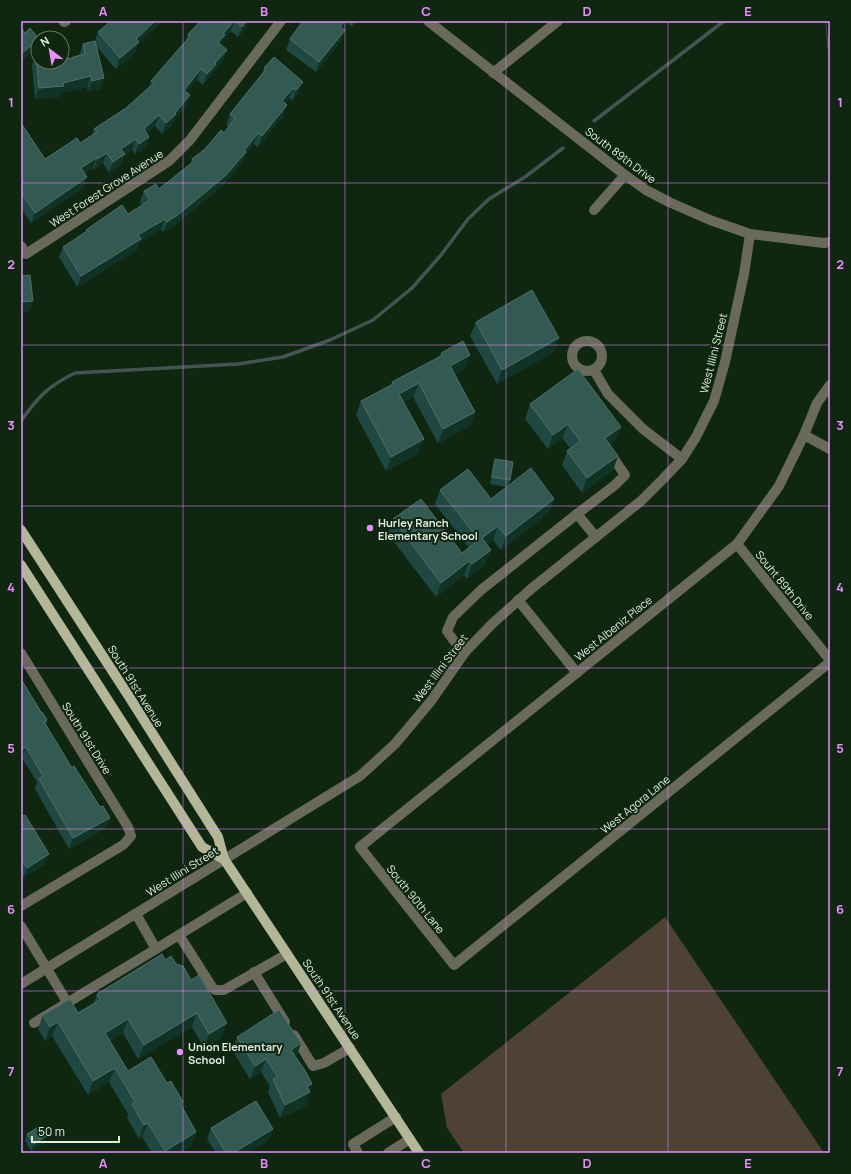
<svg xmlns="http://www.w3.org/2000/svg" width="851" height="1174" font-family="Manrope,sans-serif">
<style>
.green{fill:#4d4233}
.water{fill:#011216;stroke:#445452}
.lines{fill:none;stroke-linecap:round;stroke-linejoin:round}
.stream{stroke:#445452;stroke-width:3.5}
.minor{stroke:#696a5c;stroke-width:10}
.major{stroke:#b4b698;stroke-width:10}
.wall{fill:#1e4841}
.shaded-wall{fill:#103326}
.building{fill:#335a52;stroke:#4e7168}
.grid{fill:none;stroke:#e88eff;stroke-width:1;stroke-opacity:0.55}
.poi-dot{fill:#e88eff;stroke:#0f2610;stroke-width:1.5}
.labels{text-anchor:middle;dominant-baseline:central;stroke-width:4;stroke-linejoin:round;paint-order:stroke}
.street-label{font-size:11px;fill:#dfeddf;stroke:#0f2610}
.poi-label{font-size:11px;font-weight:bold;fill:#dfeddf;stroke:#0f2610;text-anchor:start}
.neatline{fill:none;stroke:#e88eff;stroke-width:1.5}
.grid-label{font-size:13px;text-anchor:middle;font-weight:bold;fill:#e88eff}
</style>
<rect width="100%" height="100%" fill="#0f2610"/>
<polygon class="green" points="665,917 824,1153 464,1153 447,1128 441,1094"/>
<polygon class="water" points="826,21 830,21 830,53 828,48"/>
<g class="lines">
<g class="stream">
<polyline points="594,121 724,21"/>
<path d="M 21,421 C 38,397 48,386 75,373 L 238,364 L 283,357 L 330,340 L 373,320 L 412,288 L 441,255 L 468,219 L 489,199 L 525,177 L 563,148"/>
</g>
<g class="minor">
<polyline points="428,21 625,175 646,190 669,202 710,220 750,234 824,243 830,242"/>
<polyline points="64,22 66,21"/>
<polyline points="493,73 558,21"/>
<polyline points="594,210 625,175"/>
<polyline points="21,246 26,254 169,161 190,140 281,21"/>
<circle cx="587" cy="356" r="15"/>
<polyline points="594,370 608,394 643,429 682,459"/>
<polyline points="830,385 817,403 804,435 779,486 737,544 360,847 454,965 830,662"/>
<polyline points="804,435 830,449"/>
<polyline points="577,514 615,485 625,475 612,456"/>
<polyline points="737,544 830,660"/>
<polyline points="518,600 577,673"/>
<polyline points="466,651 454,641 447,631 453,617 481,590 577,514 596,537"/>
<polyline points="21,653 128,827 131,836 123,845 21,906"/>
<polyline points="21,926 67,1002"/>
<polyline points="179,935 212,987 215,990 224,990 287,954"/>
<polyline points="156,949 247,893"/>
<polyline points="254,972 285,1022"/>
<polyline points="21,984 360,776 395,744 431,701 466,651 492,624 531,589 641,501 662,480 682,459 696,437 714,401 725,362 744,274 750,234"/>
<polyline points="34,1023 156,949 136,914"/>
<polyline points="294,1035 313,1066 324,1063 350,1048"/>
<polyline points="358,1153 353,1144 396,1117"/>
<polyline points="388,1153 410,1139"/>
</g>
<g class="major">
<polyline points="21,530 128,695 218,837 224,859 419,1153"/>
<polyline points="21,565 202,847 224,859"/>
</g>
</g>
<g class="wall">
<polygon points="200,21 248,21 246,28 238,37 231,31 222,41 221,45 223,61 213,72 212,74 203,85 197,80 187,92 186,106 175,118 172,125 162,134 155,126 147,133 149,137 146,147 135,154 132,150 124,155 121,165 109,173 103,163 94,170 93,168 85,173 87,177 83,188 31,223 21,208 21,123 45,159 80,143 92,135 94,129 126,108 149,88 151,81 186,41 188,34"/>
<polygon points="303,21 356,21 352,27 347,23 343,29 345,30 341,41 316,72 286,50 290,39"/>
<polygon points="98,32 138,44 135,53 116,69 96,46 104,78 100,89 88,91 87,87 61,93 60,97 35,99 32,65 36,55 38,62 72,58 73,57 79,56 83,44 95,41"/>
<polygon points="274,57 299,92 292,101 289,98 285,104 283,116 258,147 254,144 245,155 242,163 221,187 175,225 163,232 161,229 139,243 137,250 77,287 59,257 63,247 86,232 86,230 128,214 142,205 140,202 144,191 159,189 190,164 192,159 224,133 229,127 226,125 230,114 262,74 264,68"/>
<polygon points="476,322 559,338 554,352 497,384 470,336"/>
<polygon points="441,353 465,369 455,374 475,412 470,426 438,443 413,397 404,402 418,454 386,471 356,415 361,401 391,385 392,382 440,356"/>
<polygon points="530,404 615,441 610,445 618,456 613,470 582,493 562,465 567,451 570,448 562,438 548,449 525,419"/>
<polygon points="495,459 510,480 508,486 554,499 549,513 501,550 493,540 487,545 486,564 467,579 464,575 436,597 388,534 393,519 462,553 469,548 435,504 440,490 491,499 507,487 490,484 493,466"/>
<polygon points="21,679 41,712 47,720 46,724 72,768 100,807 110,818 106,828 69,849 35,789 37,782 22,758 21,758"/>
<polygon points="21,813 45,864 23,878 21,874"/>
<polygon points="165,960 222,1037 204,1048 192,1027 138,1059 123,1033 110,1041 128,1071 167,1083 183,1102 182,1106 196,1132 191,1146 180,1153 152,1153 142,1137 139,1139 127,1118 128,1114 109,1082 88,1095 52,1036 45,1041 38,1029 43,1015 78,1013 93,1004 97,994"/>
<polygon points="237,1037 301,1043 296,1057 312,1084 309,1090 306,1106 280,1118 268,1092 270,1086 261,1072 250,1079 232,1050"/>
<polygon points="211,1128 269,1140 247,1153 216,1153 207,1139"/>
<polygon points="27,1134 46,1136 44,1143 31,1151 25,1141"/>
</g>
<g class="shaded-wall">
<polygon points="155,21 163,21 138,44 135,53 116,69 120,58 136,39"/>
<polygon points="234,21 231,31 222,41 221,46 218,42 223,34"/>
<polygon points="246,21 248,21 246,28 238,37 242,27"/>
<polygon points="345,21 348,21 347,23 336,38 340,27"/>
<polygon points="354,21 356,21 352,27"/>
<polygon points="345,30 341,41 316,72 319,62"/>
<polygon points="38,40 38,43 35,50 21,62 21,54"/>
<polygon points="227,50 223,61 213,72 212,74 203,85 207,74 215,63"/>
<polygon points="201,69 197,80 180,101 184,90"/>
<polygon points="91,76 87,87 61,93 60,97 35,99 39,88"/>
<polygon points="104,78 100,89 88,91 92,81"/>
<polygon points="303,82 299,92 292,101 296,90"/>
<polygon points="293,88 289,98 278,112 282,101"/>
<polygon points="190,95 186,106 175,118 172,125 162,134 166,123"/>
<polygon points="287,105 283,116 258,147 262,136"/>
<polygon points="159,115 155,126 140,139 144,129"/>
<polygon points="258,133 254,144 245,155 242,163 221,187 175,225 163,232 167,222 244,151"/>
<polygon points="149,137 146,147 135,154 139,144"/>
<polygon points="136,139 132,150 124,155 121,165 109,173 113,162 121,149"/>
<polygon points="107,153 103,163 94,170 97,159"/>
<polygon points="96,158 93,168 77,178 81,168"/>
<polygon points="87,177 83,188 31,223 35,213"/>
<polygon points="165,219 161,229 139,243 137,250 77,287 81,276 138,235"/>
<polygon points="33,301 29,312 21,313 21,302"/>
<polygon points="559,338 554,352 497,384 502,370"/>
<polygon points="470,355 465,369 445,380 450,366"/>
<polygon points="419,383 413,397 394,408 399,394"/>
<polygon points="475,412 470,426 438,443 443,429"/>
<polygon points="568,424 562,438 548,449 553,435"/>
<polygon points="621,427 615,441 600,452 605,438"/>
<polygon points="424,439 418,454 386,471 391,457"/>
<polygon points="618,456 613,470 582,493 587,478"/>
<polygon points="554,499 549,513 501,550 506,536"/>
<polygon points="498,526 493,540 477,552 482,538"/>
<polygon points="491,550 486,564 467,579 472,564"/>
<polygon points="469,561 464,575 436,597 441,583"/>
<polygon points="26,747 22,758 21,758 22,750"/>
<polygon points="110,818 106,828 69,849 73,838"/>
<polygon points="49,854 45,864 23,878 27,868"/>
<polygon points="197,1013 192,1027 138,1059 144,1045"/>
<polygon points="128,1019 123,1033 100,1047 105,1033"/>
<polygon points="58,1022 52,1036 45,1041 50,1027"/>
<polygon points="227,1023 222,1037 204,1048 209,1034"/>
<polygon points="301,1043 296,1057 286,1063 291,1050"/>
<polygon points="266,1059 261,1072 250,1079 255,1066"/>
<polygon points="115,1068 109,1082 88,1095 93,1081"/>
<polygon points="312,1084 308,1094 310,1092 306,1106 280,1118 285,1105 307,1086"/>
<polygon points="148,1123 142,1137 139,1139 144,1125"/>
<polygon points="273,1129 269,1140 247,1153 233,1153"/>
<polygon points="196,1132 191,1146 180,1153 164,1153 165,1151"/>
<polygon points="46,1136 44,1143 31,1151 34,1144"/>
</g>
<g class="building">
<polygon points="111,21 155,21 136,39 139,42 120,58 98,32"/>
<polygon points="201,21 234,21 223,34 225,35 218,42 227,50 215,63 216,64 207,74 201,69 184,90 190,95 175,113 176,114 166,123 159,115 144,129 149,137 139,144 136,139 121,149 125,154 113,162 107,153 97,159 96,158 81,168 87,177 35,213 21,192 21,123 45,159 77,138 80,143 97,132 94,129 126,108 154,83 151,81 190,36 188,34"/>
<polygon points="235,21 246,21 242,27"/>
<polygon points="303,21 345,21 340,27 345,30 319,62 290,39"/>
<polygon points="21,28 25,33 30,28 38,38 38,40 21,54"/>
<polygon points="95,41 104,78 92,81 91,76 63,83 64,86 39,88 36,55 38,54 38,62 62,62 62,59 73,58 73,57 85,54 83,44"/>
<polygon points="274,57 303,82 296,90 293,88 282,101 287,105 262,136 258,133 244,151 246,152 225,176 179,214 167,222 165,219 138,235 141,239 81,276 63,247 87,231 86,230 122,205 128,214 150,200 144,191 156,184 159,189 194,161 192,159 205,149 221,130 224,133 235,118 230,114 266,69 264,68"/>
<polygon points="30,275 33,301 21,302 21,276"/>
<polygon points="532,290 559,338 502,370 476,322"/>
<polygon points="463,341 470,355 450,366 475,412 443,429 419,383 399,394 424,439 391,457 361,401 393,384 392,382 443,355 441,353"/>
<polygon points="578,369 621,427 605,438 618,456 587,478 567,451 580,441 568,424 553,435 530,404"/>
<polygon points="495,459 513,462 510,480 492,477"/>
<polygon points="531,468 554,499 506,536 498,526 482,538 491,550 472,564 469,561 441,583 393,519 421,499 462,553 479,540 440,490 468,469 491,499"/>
<polygon points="21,679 41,712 42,712 47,720 44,722 72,768 74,766 100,807 103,806 110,818 73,838 39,779 43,776 26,747 22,750 21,749"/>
<polygon points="21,813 23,816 25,815 49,854 27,868 21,858"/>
<polygon points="162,954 165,960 171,956 176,964 183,966 191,980 199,975 227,1023 209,1034 197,1013 144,1045 128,1019 105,1033 128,1071 151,1057 167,1083 171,1081 183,1102 180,1103 196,1132 165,1151 148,1123 144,1125 132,1104 135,1102 115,1068 93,1081 58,1022 50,1027 43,1015 70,999 78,1013 100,1000 97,994"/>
<polygon points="279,1010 301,1043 291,1050 306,1072 312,1084 307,1086 310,1092 285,1105 273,1079 278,1077 266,1059 255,1066 237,1037"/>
<polygon points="256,1101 273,1129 233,1153 226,1153 211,1128"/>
<polygon points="40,1126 46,1136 34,1144 27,1134"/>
</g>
<path class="grid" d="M 183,21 L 183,1153M 345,21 L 345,1153M 506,21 L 506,1153M 668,21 L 668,1153M 21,183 L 830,183M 21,345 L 830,345M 21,506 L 830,506M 21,668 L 830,668M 21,829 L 830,829M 21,991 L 830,991"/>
<g class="poi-dot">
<circle cx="370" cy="528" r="4"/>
<circle cx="180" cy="1052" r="4"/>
</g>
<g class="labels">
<g class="street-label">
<text transform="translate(621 155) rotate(37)">South 89th Drive</text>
<text transform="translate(106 188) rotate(-33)">West Forest Grove Avenue</text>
<text transform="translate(713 353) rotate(-76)">West Illini Street</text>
<text transform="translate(785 585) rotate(51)">Souht 89th Drive</text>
<text transform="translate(613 628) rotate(-39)">West Albeniz Place</text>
<text transform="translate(440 668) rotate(-53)">West Illini Street</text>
<text transform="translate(136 686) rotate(58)">South 91st Avenue</text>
<text transform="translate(87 738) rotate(58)">South 91st Drive</text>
<text transform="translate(635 804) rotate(-39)">West Agora Lane</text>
<text transform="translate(182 871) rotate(-32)">West Illini Street</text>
<text transform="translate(416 899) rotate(51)">South 90th Lane</text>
<text transform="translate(332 999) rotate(56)">South 91st Avenue</text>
</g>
<g class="poi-label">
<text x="378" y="522">Hurley Ranch<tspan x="378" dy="13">Elementary School</tspan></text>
<text x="188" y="1046">Union Elementary<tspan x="188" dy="13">School</tspan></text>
</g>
</g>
<rect width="851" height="1174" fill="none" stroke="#0f2610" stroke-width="44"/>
<g transform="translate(50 50) rotate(329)"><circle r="19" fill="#0f2610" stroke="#627663"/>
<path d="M0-3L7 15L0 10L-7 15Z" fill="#e88eff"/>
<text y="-6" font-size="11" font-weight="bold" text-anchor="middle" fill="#dfeddf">N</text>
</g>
<path d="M32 1136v6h87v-6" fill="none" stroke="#dfeddf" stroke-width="2"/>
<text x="38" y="1136" font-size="12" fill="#dfeddf" stroke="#0f2610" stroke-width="3" paint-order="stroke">50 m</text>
<rect x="22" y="22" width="807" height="1130" class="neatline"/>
<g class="grid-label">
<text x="103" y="16">A</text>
<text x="264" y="16">B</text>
<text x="426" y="16">C</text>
<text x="587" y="16">D</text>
<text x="748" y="16">E</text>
<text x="11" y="107">1</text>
<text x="840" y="107">1</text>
<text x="11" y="269">2</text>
<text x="840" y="269">2</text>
<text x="11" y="430">3</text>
<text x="840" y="430">3</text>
<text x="11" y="592">4</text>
<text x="840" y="592">4</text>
<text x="11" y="753">5</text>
<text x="840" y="753">5</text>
<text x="11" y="914">6</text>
<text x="840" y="914">6</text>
<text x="11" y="1076">7</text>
<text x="840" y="1076">7</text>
<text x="103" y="1168">A</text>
<text x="264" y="1168">B</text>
<text x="426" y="1168">C</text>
<text x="587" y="1168">D</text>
<text x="748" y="1168">E</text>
</g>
</svg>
